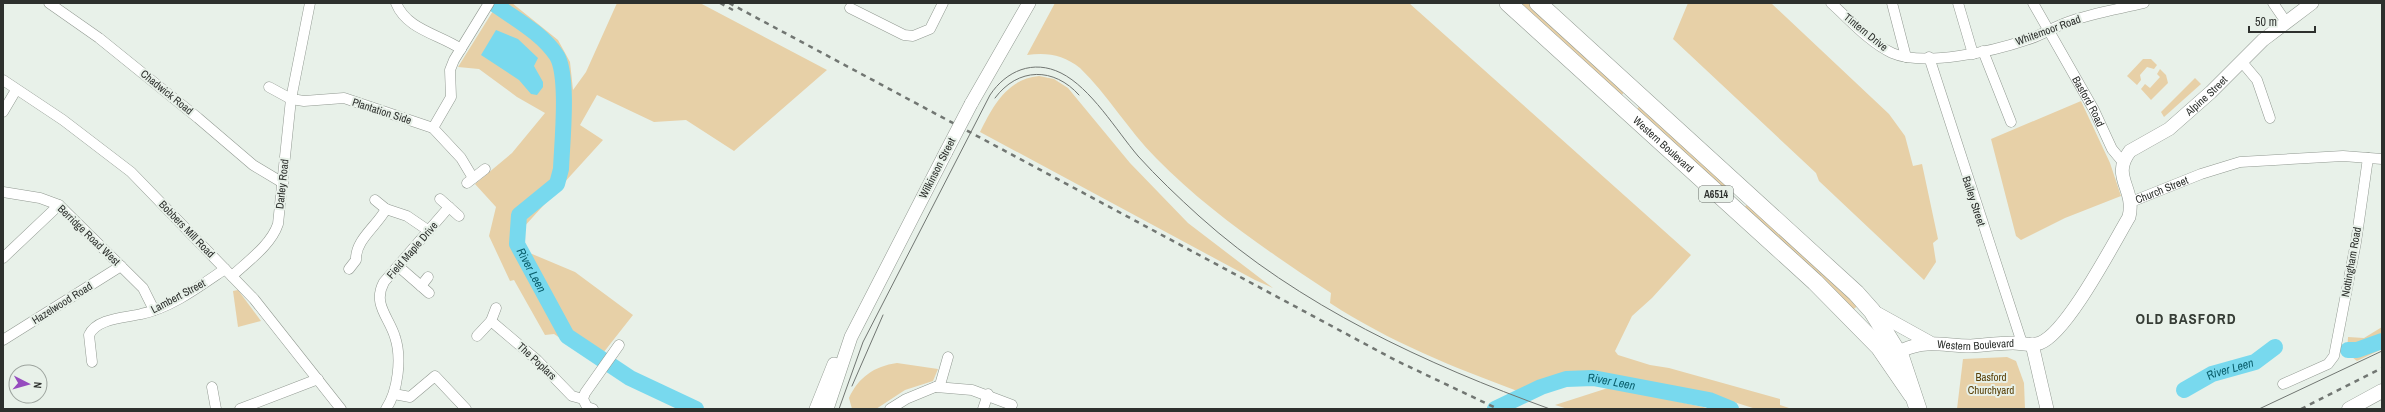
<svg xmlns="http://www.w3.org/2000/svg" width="2385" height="412" font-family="'Archivo Narrow',sans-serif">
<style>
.green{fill:#e7d0a7}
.water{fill:#78d9ee}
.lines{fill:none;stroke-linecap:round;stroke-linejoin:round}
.river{stroke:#78d9ee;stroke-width:16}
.minor-casing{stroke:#919991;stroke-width:11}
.tertiary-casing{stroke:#919991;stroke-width:14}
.secondary-casing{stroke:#919991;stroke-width:15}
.trunk-casing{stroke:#919991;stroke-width:18}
.minor{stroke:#fff;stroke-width:10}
.tertiary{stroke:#fff;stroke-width:13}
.secondary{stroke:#fff;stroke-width:14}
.trunk{stroke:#fff;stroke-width:17}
.tram{stroke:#717672;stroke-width:1}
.rail{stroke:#717672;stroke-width:2.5;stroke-dasharray:5 5;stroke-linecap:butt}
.tertiary-bridge-casing{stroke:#919991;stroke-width:14;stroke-linecap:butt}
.tertiary-bridge{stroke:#fff;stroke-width:13}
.labels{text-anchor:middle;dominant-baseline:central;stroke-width:4;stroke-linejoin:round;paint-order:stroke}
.shield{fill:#e8f1e9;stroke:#656a65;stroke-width:1}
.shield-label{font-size:10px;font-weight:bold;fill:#2d302d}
.street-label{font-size:11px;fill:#2d302d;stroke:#e8f1e9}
.park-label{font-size:11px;fill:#594008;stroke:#e8f1e9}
.water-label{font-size:12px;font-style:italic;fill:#0b606e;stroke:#e8f1e9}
.district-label{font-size:15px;font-weight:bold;letter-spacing:1px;fill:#363d36;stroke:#e8f1e9}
</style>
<rect width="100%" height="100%" fill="#e8f1e9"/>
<g class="green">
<polygon points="498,3 512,3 558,40 570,62 573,90 586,72 617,3 700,3 827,70 734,151 686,120 654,122 597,95 580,125 603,140 522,229 525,251 575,272 633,315 596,362 554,334 545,335 514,280 510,281 489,236 496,207 475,184 512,153 545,113 517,97 479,69 458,67"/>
<path d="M 1055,3 L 1409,3 L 1691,255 L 1652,298 L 1632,316 L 1615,351 L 1618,355 L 1650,365 L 1669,368 L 1780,399 L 1780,405 L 1792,409 L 1756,409 L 1718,397 L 1594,373 L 1558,376 L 1520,392 C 1453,367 1390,342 1330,303 L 1331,293 C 1269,252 1208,211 1156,158 C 1128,130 1108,95 1080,68 C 1064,55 1047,52 1027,55 Z"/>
<polygon points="1514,3 1531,3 1624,88 1623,94 1618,96"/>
<polygon points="1688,3 1771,3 1889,114 1905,136 1913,166 1922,164 1938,239 1933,243 1936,262 1924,280 1819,181 1816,173 1673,39"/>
<polygon points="2143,59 2151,59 2157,65 2154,69 2147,67 2140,75 2141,80 2137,85 2127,76"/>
<polygon points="2160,69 2166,75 2168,83 2151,100 2141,89 2145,84 2150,88 2160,77 2157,74"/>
<path d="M 1039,76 L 1054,79 L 1068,88 L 1130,163 L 1188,223 L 1273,288 L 1255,280 L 980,132 C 993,106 1007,79 1039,76 Z"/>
<polygon points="2195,78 2201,84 2164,117 2161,112"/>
<polygon points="2081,101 2110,163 2121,196 2065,218 2021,240 2016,236 1991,139"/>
<polygon points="1641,104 1733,187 1725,196 1635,112"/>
<polygon points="1749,202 1859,305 1851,311 1742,210"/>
<polygon points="238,290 261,321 238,327 233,291"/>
<polygon points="2382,327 2382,349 2357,361 2347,353 2348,337 2364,338"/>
<polygon points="2007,357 2016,361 2024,383 2025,409 1957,409 1963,359"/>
<path d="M 897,363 L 938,369 L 933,381 L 905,390 L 876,409 L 852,409 L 849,398 C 858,378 874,366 897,363 Z"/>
<polygon points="1611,387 1703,407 1709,409 1568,409 1555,405"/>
</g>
<polygon class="water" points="496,30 518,39 538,58 534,66 543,82 543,87 537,95 531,94 519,80 481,55"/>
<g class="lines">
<g class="river">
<path id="s1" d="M 493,3 C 515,19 542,33 557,56 C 569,77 562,143 561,169 L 557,184 L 519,215 L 517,244 L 567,336 L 630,378 L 696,409"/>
<polyline points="2348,350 2357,350 2382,341"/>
<path id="s2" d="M 2184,390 L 2212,374 L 2255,362 L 2275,347"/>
<path id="s3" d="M 1495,409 L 1541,387 L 1566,379 L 1593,378 L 1709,400 L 1731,409"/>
</g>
<g class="minor-casing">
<g id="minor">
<polyline points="49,3 99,38 198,118 253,165 283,183"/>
<path d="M 396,3 C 407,30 439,34 461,49"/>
<path d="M 1831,3 C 1850,20 1869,42 1892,53 C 1924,67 1994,51 2026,40 C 2041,36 2053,27 2068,22 C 2092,13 2119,9 2144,3"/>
<polyline points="1892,3 1906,57"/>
<polyline points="1958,3 1973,54"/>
<path id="s4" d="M 2033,3 L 2094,110 L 2112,149 L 2122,161"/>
<polyline points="2273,3 2286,22"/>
<polyline points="850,8 904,35 913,36 930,29 943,3"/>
<polyline points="1983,51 2011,122"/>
<polyline points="1929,57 2022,343"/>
<polyline points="2241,61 2257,80 2270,118"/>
<polyline points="3,80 63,120 131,172 254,299 341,409"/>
<polyline points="269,87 291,99 304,101 344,98 433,128 461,158 473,178"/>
<polyline points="3,112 16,90"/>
<polyline points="433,128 451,97 450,70 454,60 489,3"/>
<polyline points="467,183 485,169"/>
<polyline points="3,192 40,198 59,205 143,288 154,310"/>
<polyline points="440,199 459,216"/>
<polyline points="375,200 386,209 407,216 429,231"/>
<path id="s5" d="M 2131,202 L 2201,174 L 2240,162 L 2343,156 L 2382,159"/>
<polyline points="3,258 59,205"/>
<polyline points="398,266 429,293"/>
<path d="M 349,269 L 356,260 C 355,240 377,226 386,209"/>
<path d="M 232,276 C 248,261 271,245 278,224 L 291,99 L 310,3"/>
<polyline points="421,286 428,277"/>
<polyline points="491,321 537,360 572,396 583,399"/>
<polyline points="477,336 491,321 496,308"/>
<polyline points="3,340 121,266"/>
<path d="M 92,362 L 89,335 C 97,318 125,318 141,314 C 171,308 200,286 225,269"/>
<polyline points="2283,384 2328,364 2334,356 2356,242 2368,158"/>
<polyline points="212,387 216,409"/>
<polyline points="936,387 972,390 1012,405"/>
<polyline points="394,394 410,397 435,376 466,409"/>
<polyline points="240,409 318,379"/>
<path d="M 386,409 C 398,391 402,358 395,337 C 389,317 372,304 384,282 L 449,207"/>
<polyline points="593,409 587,407 583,399 585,393 619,345"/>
<polyline points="890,409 906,399 940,385 948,357"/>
<polyline points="983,409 988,394"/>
</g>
</g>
<g class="tertiary-casing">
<g id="tertiary">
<polyline points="971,104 1029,3"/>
<polyline points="1873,311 1929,342"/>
<polyline points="2032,344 2047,409"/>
<path id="s6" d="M 1901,358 L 1903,350 C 1928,339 1944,346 1971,346 C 1985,345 1999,343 2013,343 C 2022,343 2032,346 2040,343 C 2067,333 2113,244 2129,217 C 2136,188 2110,177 2130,151 L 2169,129 L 2211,92 L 2263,40 L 2312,3"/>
<polyline points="816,409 834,364"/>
<polyline points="827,409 851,337 946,152"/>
</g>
</g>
<g class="secondary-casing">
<polyline id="secondary" points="2349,409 2382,391"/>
</g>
<g class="trunk-casing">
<g id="trunk">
<path id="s7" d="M 1508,3 L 1815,282 L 1879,347 L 1912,395"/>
<polyline points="1538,3 1856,293 1872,311 1901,358 1918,409"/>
</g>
</g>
<use href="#minor" class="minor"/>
<use href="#tertiary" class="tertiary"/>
<use href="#secondary" class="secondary"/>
<use href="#trunk" class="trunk"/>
<g class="tram">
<path d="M 995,98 C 1018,67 1054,67 1079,95"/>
<polyline points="852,386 883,315"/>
<path d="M 839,409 L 863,342 L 990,95 C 1006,71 1033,59 1061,73 C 1091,88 1116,130 1138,156 C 1157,177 1178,197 1199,216 C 1299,306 1426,364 1550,409"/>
<polyline points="2259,409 2382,351"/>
</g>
<g class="rail">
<polyline points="720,3 733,10"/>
<polyline points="729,3 1395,360 1498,409"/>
<polyline points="2301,409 2382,368"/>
</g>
<g class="tertiary-bridge-casing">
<polyline id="tertiary-bridge" points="946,152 971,104"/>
</g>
<use href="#tertiary-bridge" class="tertiary-bridge"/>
</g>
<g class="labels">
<rect class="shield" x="1699" y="186" width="34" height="16" rx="3"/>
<g class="shield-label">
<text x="1716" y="194">A6514</text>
</g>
<g class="street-label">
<text transform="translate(2048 30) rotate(-20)">Whitemoor Road</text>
<text transform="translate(1866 32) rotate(39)">Tintern Drive</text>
<text transform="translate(167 92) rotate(39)">Chadwick Road</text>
<text stroke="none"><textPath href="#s6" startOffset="466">Alpine Street</textPath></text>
<text stroke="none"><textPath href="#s4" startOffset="113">Basford Road</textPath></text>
<text transform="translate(382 111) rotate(18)">Plantation Side</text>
<text stroke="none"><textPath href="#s7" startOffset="210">Western Boulevard</textPath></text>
<text transform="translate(937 168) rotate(-63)">Wilkinson Street</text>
<text transform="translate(282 184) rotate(-84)">Darley Road</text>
<text stroke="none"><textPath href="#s5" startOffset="33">Church Street</textPath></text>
<text transform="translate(1974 201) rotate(72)">Bailey Street</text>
<text transform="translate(187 229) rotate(46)">Bobbers Mill Road</text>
<text transform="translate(89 235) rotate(44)">Berridge Road West</text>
<text transform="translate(412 250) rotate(-49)">Field Maple Drive</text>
<text transform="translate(2351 262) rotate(-80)">Nottingham Road</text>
<text transform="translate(178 296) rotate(-28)">Lambert Street</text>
<text transform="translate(62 303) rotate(-32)">Hazelwood Road</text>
<text stroke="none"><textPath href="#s6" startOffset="82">Western Boulevard</textPath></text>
<text transform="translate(537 361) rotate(43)">The Poplars</text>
</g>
<g class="park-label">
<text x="1991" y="377">Basford<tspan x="1991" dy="13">Churchyard</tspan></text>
</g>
<g class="water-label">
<text stroke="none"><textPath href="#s1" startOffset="321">River Leen</textPath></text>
<text stroke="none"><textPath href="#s2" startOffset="51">River Leen</textPath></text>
<text stroke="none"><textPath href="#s3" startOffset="123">River Leen</textPath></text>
</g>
<g class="district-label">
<text x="2186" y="318">OLD BASFORD</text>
</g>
</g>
<rect width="2385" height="412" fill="none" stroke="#2d302d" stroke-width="8"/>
<g transform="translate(28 384) rotate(96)"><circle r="19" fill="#e8f1e9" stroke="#9da49e"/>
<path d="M0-3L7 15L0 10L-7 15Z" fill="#964cbf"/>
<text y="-6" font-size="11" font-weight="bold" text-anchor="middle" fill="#2d302d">N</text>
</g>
<path d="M2249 26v6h66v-6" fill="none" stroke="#2d302d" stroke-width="2"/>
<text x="2255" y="26" font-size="12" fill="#2d302d" stroke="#e8f1e9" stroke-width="3" paint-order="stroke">50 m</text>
</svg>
